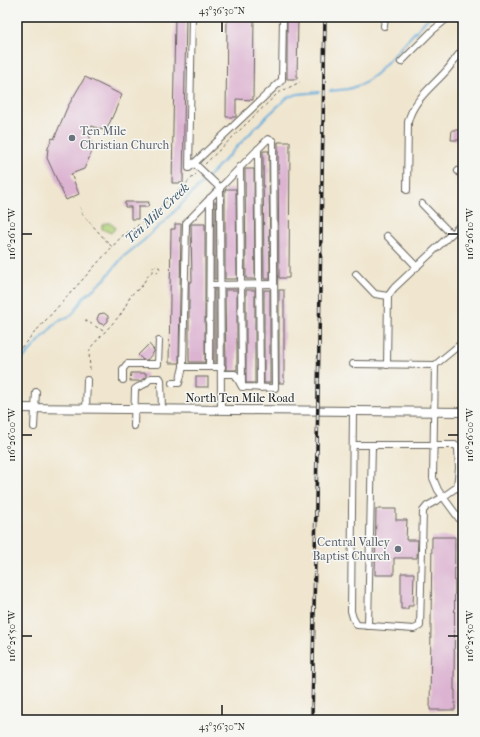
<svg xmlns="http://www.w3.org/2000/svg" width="480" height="737" font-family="'IM FELL French Canon',serif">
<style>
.green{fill:#b1d27b;stroke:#66774c}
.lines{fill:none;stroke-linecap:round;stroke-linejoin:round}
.stream{stroke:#65addc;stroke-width:2}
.building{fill:#dcb3d1}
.minor-casing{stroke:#66635b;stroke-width:8}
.major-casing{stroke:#66635b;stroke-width:10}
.path{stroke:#66635b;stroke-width:1;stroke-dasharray:3 3;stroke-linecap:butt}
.minor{stroke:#fff;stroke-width:6}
.major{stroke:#fff;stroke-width:8}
.rail-casing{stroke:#1c1c1c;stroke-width:3.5}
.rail{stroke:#f6f6f2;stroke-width:2;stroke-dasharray:6;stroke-linecap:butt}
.ticks{fill:none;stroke:#1c1c1c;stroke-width:1.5}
.worship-dot{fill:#6b7280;stroke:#f6f6f2;stroke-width:1.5}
.labels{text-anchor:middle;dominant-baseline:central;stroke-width:3;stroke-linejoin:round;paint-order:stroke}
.worship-label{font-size:12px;fill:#5b616d;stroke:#f6f6f2;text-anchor:start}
.street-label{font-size:12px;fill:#1c1c1c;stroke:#f6f6f2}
.water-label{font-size:13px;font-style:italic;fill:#395669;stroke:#f6f6f2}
.neatline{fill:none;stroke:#1c1c1c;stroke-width:1.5}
.ticks-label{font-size:10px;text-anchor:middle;fill:#1c1c1c}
</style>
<rect width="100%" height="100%" fill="#f6f6f2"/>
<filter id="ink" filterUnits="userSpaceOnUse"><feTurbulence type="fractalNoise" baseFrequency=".025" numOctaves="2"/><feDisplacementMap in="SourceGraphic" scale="8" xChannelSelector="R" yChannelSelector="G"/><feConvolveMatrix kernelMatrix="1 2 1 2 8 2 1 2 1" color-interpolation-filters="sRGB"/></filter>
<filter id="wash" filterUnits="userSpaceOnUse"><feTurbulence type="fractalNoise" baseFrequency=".012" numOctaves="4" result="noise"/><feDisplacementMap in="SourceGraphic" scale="16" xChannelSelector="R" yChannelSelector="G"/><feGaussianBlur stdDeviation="0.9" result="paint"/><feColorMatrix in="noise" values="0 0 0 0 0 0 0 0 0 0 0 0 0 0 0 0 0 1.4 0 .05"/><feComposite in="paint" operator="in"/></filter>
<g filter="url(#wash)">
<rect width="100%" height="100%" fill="#f0e6cf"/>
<polygon class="green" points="106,223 110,223 115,227 114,230 111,233 102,229 102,225"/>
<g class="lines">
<g class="stream">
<polyline points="330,91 348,89 363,84 377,73 429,17"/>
<polyline points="17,365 57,322 72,315 84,297 104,280 123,257 143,241 170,216 264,119 288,97 298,94 319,92"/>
<polyline points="459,720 463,716"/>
</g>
</g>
<g id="blocks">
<g class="building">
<polygon points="175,17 186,17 183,183 172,183"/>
<polygon points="227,17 254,17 253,100 236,99 236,117 226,117"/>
<polygon points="287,17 298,17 297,79 287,79"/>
<polygon points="85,77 122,95 106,131 92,126 89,134 92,144 91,154 84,169 71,174 79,194 66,200 47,158 48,148 52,138 54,139 67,108"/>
<polygon points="452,130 463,130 463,140 451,140"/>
<polygon points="278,142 290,142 289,278 279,278"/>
<polygon points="263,151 269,151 270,279 264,279"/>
<polygon points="245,169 254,169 255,279 246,279"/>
<polygon points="226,189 236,189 237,279 225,279 225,190"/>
<polygon points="125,202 149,202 148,207 138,207 138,219 131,219 131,207 125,207"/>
<rect x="214" y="202" width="2" height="77"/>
<polygon points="175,224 181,224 179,363 169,363 171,229 175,229"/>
<polygon points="191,224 205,224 205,362 189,362 189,282 192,282"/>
<rect x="214" y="290" width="2" height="72"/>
<polygon points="225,290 237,290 237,370 226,370"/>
<rect x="246" y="290" width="9" height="93"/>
<rect x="264" y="290" width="6" height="93"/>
<rect x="279" y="290" width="5" height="93"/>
<polygon points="104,313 108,316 108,321 104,325 99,323 97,319 99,314"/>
<polygon points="149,344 154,350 154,352 147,360 143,360 138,355"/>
<polygon points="131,373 146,373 146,377 140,381 130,381"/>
<rect x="196" y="377" width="12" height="10"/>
<polygon points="376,509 396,509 396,520 407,520 406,540 418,540 417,558 394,558 394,575 375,575"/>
<polygon points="432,537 455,537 454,690 455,690 455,710 430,710"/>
<polygon points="401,573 414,573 413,606 408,606 408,609 401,609"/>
</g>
</g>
</g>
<g filter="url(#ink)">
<use href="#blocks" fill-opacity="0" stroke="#66635b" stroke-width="1"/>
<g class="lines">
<g class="minor-casing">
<g id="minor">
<polyline points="192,17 189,168 282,80 283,17"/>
<polyline points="384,26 385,17"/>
<polyline points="401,62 432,31 449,17"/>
<polyline points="258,149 260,388"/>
<polyline points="194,163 220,188 186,223 183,367 222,367"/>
<polyline points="240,167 242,386"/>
<polyline points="458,171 463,176"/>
<path d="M 407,190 L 408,122 C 413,100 433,86 447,70 C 453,63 456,56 463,50"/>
<polyline points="422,204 451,234"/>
<polyline points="387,236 417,267"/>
<polyline points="356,274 375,294 388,296"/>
<polyline points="210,285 274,284"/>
<polyline points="388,296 394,288 463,223"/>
<polyline points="353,364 435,365 463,342"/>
<polyline points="387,365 388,296"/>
<polyline points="435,365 433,478 438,490 463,524"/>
<polyline points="209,367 210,198"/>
<polyline points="123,380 123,369 127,364 158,364 159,341"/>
<polyline points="172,383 179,383 183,367"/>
<polyline points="86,409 87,380"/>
<polyline points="221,410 220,188 268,139 273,141 275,388 242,387 235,374 222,374"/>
<polyline points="353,411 351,611 353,618 357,625 414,629 420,626 423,511 427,506 443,497 457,487 463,492"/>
<polyline points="134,426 135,389 138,387 145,384 151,378 160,378 161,380 162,409"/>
<polyline points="34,427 36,392"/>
<polyline points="353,445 455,445 458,448 459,468"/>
<polyline points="457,487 459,468 461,466"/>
<polyline points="368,626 372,445"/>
</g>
</g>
<g class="major-casing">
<polyline id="major" points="17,408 463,412"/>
</g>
<g class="path">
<polyline points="205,164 278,93 300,82"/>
<polyline points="80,207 83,215 112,247"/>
<polyline points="85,320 105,332"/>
<path d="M 17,352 L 122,236 C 150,219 173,196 196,174"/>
<polyline points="90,370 89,352 91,347 122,313 131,295 141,287 149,274 153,271 153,267 157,266 160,268 159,271 157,273 153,271"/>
</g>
<use href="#minor" class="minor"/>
<use href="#major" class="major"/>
<g class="rail-casing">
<polyline id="rail" points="312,720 325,17"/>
</g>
<use href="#rail" class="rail"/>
</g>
</g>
<path class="ticks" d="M 222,22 L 222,32M 22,234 L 32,234M 448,234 L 458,234M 22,435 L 32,435M 448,435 L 458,435M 22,636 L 32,636M 448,636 L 458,636M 222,705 L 222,715"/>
<g class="worship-dot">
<circle cx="72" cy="138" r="4"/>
<circle cx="398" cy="549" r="4"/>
</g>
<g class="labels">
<g class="worship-label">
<text x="80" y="131">Ten Mile<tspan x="80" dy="14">Christian Church</tspan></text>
<text x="390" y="542" text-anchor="end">Central Valley<tspan x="390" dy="14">Baptist Church</tspan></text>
</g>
<g class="street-label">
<text x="240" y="398">North Ten Mile Road</text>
</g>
<g class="water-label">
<text transform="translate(157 213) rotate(-43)">Ten Mile Creek</text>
</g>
</g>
<rect width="480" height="737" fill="none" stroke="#f6f6f2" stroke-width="44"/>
<rect x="22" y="22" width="436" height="693" class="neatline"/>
<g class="ticks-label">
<text x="222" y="14">43°36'30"N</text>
<text transform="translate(11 234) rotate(-90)" y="4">116°26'10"W</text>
<text transform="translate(469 234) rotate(-90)" y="4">116°26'10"W</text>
<text transform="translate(469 435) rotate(-90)" y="4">116°26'00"W</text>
<text transform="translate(11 435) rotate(-90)" y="4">116°26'00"W</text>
<text transform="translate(11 636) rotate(-90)" y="4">116°25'50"W</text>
<text transform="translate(469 636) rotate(-90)" y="4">116°25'50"W</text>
<text x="222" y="730">43°36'30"N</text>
</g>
</svg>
